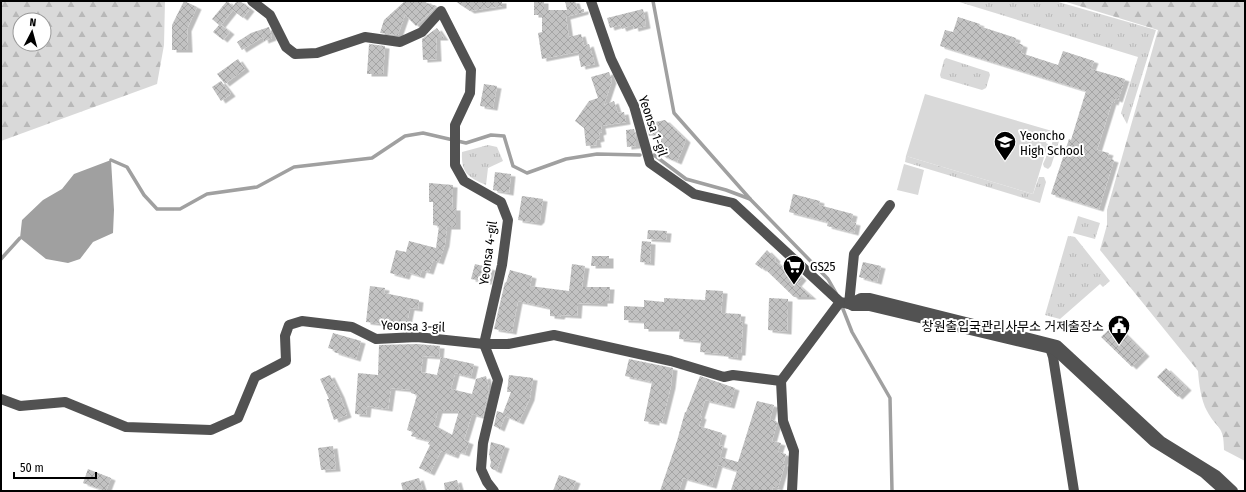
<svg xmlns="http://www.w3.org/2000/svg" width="1246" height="492" font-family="'Fira Sans Condensed','Noto Sans KR',sans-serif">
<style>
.grass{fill:url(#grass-tufts)}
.forest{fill:url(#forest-firs);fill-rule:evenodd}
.garden{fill:#d9d9d9}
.water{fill:#a0a0a0}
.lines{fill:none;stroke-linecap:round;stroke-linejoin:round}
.stream{stroke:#a0a0a0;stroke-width:3.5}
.building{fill:url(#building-cross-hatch);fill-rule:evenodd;filter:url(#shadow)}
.minor{stroke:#525252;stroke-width:10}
.labels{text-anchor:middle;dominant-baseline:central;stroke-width:4;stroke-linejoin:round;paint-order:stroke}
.street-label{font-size:13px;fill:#000;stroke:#fff}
.poi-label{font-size:13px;fill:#000;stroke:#fff;text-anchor:start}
</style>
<defs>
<pattern id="grass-tufts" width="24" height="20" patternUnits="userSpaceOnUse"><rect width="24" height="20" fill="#d9d9d9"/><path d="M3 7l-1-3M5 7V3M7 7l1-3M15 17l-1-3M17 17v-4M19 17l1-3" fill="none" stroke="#b8b8b8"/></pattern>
<pattern id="forest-firs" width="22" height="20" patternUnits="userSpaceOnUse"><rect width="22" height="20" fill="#d9d9d9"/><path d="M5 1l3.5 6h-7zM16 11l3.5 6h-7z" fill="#b8b8b8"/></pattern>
<pattern id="building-cross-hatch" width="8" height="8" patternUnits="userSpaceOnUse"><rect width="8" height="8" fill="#c2c2c2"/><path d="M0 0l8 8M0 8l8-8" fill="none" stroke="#a5a5a5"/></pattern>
<filter id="shadow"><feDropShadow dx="4.5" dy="2.5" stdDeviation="0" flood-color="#0004"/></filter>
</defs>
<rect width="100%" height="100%" fill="#fff"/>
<g class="grass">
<polygon points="956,1 1055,1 1156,30 1127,124 1121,113 1138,57"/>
<polygon points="946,58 989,72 990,75 986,88 982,90 941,78 940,75 944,60"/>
<polygon points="1054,132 1062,132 1051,166 1048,169 1044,167 1043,164 1052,144"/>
<path d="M 488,145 L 497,147 L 503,161 L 488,168 L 486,185 C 468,177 461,173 462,152 Z"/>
<polygon points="906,156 1033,194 1039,177 1044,177 1046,182 1040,203 905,162"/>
<polygon points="1078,216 1100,223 1095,239 1073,233"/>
<polygon points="1068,236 1075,237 1110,281 1103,287 1100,284 1060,319 1045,315"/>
</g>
<g class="forest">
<path d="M 1,1 L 165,1 L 164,45 L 157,84 L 1,141 ZM 20,20 L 44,20 L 44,44 L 20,44 Z"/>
<path d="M 1063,1 L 1245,1 L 1245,461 L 1224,450 C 1224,424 1217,430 1207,411 C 1201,400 1199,384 1198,371 L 1100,250 L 1107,225 L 1107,210 L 1158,30 Z"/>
</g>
<g class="garden">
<polygon points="925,94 1052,131 1049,133 1046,143 1048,144 1033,194 906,156"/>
<polygon points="904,164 924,170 918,195 897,190"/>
</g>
<polygon class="water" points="111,160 114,210 113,233 93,242 80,259 68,263 46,259 20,238 22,220 43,200 62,189 74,174"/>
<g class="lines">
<g class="stream">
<polyline points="653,1 674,113 751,200 828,279 836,293"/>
<polyline points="654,155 686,179 726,190 750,199"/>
<polyline points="111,160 127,167 144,195 157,209 180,209 207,194 257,187 294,167 372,158 405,136 423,133 466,143 491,135 504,136 513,166 527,173 566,159 597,154 640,155"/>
<polyline points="1,259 20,238"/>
<polyline points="841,304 852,332 890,398 892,491"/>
</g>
</g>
<g class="building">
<polygon points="184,1 197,7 187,29 188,50 172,50 172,25"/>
<polygon points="227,1 233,6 237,1 240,1 250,9 243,18 233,10 221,25 230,32 223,40 213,32 219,25 212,19"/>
<polygon points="405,1 427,1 426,3 437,6 416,26 405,15 398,35 380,33 384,20"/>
<polygon points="455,1 502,1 502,6 470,11"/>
<polygon points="534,1 544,1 544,10 567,10 565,1 575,1 578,10 584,9 584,12 566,17 569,37 581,34 584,46 589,44 595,64 581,67 578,52 542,59 538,33 542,32 542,15 534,15"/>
<polygon points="643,9 646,26 634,29 633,25 622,29 620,25 610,28 607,18"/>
<polygon points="958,17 980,24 979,26 1016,38 1015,42 1023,45 1021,53 1058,65 1063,51 1094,61 1091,69 1125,79 1118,100 1115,99 1114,103 1112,102 1097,150 1109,153 1107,158 1114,160 1099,209 1051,194 1069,139 1071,140 1086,91 940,46 945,30 953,32"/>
<polygon points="269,27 272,38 264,41 263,37 242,50 237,42 251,33"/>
<polygon points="437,28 444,38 436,38 437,59 423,60 422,39"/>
<polygon points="369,44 385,46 383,74 367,74"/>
<polygon points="238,59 245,69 225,84 217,74"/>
<polygon points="609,72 612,81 604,105 614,101 618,113 624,112 626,122 601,126 602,132 599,133 600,139 596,140 597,145 586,146 584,128 575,121 589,101 598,98 591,77"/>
<polygon points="221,81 231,94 221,101 212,87"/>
<polygon points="484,84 497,86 493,108 480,106"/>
<polygon points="665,120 686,140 677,162 661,155 661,134 649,136 646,124"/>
<polygon points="634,129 636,138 636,146 627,147 626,130"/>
<polygon points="495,172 511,174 509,193 493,190"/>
<polygon points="429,183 453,185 452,208 456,208 456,227 447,227 445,244 439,262 433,260 429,272 422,270 420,276 407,272 405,277 390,273 396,250 406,252 409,241 436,248 439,226 433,225 433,202 429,202"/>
<polygon points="793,194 820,201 819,205 853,214 851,222 856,223 854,233 827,226 828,222 789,212"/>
<polygon points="522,196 543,199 540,220 537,223 518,220"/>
<polygon points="648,230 667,231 666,240 647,239"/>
<polygon points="642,241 651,242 650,263 640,262"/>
<polygon points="767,250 776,259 775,261 790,273 793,270 802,278 797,284 812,297 794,297 763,267 762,269 755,264"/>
<polygon points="592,256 609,256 609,266 591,266"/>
<polygon points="863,262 881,266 877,282 859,277"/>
<polygon points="475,264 491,268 487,282 471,279"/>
<polygon points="572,264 585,266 582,287 610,287 609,301 603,301 603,304 578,303 577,316 561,315 560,317 550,316 550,308 518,301 512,332 494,329 505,282 506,283 510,270 532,276 530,286 569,291"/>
<polygon points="370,286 385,288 384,293 419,300 418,309 410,308 406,328 394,325 366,322"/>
<polygon points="706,290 723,291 721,313 741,314 740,321 743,322 741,353 738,353 737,358 724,356 724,354 700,352 701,341 679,339 680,329 644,329 644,321 624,320 624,306 644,307 644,300 664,302 664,298 705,300"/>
<polygon points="769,298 788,299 787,332 768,330"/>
<polygon points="1115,324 1145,354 1132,367 1101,337"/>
<polygon points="333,333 361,341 356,359 334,352 335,350 328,348"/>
<path d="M 417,344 L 440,346 L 439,357 L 423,356 L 421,372 L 437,375 L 441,357 L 474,364 L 471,377 L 455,373 L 451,389 L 472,394 L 476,379 L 486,376 L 489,389 L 483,417 L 472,414 L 464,440 L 469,442 L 465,454 L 456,451 L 454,456 L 441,451 L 430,473 L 419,468 L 430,445 L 428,444 L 430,441 L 411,436 L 413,432 L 407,430 L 417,395 L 411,393 L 411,390 L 391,388 L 388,409 L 367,406 L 366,415 L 355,414 L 358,373 L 378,375 L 379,345 ZM 438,411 L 459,411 L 452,435 L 434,425 Z"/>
<polygon points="629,359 673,368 671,386 662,422 655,420 655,423 644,421 652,382 625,376"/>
<polygon points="1166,368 1187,388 1178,397 1157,377"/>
<polygon points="330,375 340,395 347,415 334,420 327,399 329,399 320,379"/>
<polygon points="509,375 533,378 530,398 519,422 505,416 500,429 494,426 497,411 503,413 511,392 507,392"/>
<polygon points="700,376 735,388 730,406 705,400 700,416 702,417 699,426 722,433 719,445 723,446 720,457 738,462 757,401 774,405 770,419 776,421 777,423 772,441 781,443 778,452 786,454 783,464 785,464 778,488 773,487 772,491 731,490 737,471 718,465 712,486 683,478 679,491 660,491 677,441 685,412 686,412"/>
<polygon points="491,442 505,446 497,471 492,469 490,466 491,462 489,454"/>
<polygon points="333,446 336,469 321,470 318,448"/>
<polygon points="88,469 111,478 106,491 83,483"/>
<polygon points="559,475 576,481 572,491 553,491"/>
<polygon points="419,478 423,491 403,491 401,483"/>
<polygon points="457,480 460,491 445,491 444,483"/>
</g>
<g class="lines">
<g class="minor">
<polyline points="252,1 270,15 286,47 295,54 317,53 365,37 400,42 422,32 441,11 471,70 470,93 455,125 455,165 464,181 501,202 508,220 502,265 484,344 498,380 483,443 481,469 487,482 494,491"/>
<polyline points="591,1 611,59 634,106 650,163 694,194 733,203 840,302 849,304 854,254 890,205"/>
<polyline points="1049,345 1053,357 1074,491"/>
<polyline points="781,381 840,302"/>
<polyline points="1,399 20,406 65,402 126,427 211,430 238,418 255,377 286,361 285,336 289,325 302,321 352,327 376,339 417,337 484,344 508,344 554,335 671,361 724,377 733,375 781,381 783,421 794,451 792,491"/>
<polyline points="1224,491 1204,473 1154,442 1055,350 869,306 853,306 849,304 861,298 870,298 1057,345 1161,441 1216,475 1233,491"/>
</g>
</g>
<defs>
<g id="school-pin" transform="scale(1.15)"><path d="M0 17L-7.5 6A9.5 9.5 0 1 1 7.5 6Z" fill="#000" stroke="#fff"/><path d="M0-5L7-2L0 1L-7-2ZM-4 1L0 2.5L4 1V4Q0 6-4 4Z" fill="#fff"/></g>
<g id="supermarket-pin" transform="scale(1.15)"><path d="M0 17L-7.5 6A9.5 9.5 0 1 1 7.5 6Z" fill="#000" stroke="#fff"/><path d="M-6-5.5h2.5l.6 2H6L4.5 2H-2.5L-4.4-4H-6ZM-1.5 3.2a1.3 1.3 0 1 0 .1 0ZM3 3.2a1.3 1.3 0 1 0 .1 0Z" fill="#fff"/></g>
<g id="civic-pin" transform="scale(1.15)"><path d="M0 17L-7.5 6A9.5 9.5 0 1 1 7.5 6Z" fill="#000" stroke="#fff"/><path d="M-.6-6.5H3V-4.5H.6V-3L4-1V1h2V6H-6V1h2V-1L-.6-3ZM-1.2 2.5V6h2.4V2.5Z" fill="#fff"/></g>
</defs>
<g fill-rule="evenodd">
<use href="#school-pin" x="1005" y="142"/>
<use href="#supermarket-pin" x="794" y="266"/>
<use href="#civic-pin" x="1119" y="326"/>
</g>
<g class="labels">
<g class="street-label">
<text transform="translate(653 126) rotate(71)">Yeonsa 1-gil</text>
<text transform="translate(488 253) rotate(-82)">Yeonsa 4-gil</text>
<text transform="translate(413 326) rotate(2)">Yeonsa 3-gil</text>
</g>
<g class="poi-label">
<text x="1020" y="135">Yeoncho<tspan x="1020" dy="15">High School</tspan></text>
<text x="810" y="266">GS25</text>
<text x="1104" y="326" text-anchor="end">창원출입국관리사무소 거제출장소</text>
</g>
</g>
<rect width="1246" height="492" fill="none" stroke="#000000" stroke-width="4"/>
<g transform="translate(32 32) rotate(6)"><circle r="19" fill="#ffffff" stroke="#999999"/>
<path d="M0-3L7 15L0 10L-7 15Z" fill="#000000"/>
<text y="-6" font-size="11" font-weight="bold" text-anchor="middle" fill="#000000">N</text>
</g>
<path d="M14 472v6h82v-6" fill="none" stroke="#000000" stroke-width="2"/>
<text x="20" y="472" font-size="12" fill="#000000" stroke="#ffffff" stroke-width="3" paint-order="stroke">50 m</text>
</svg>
